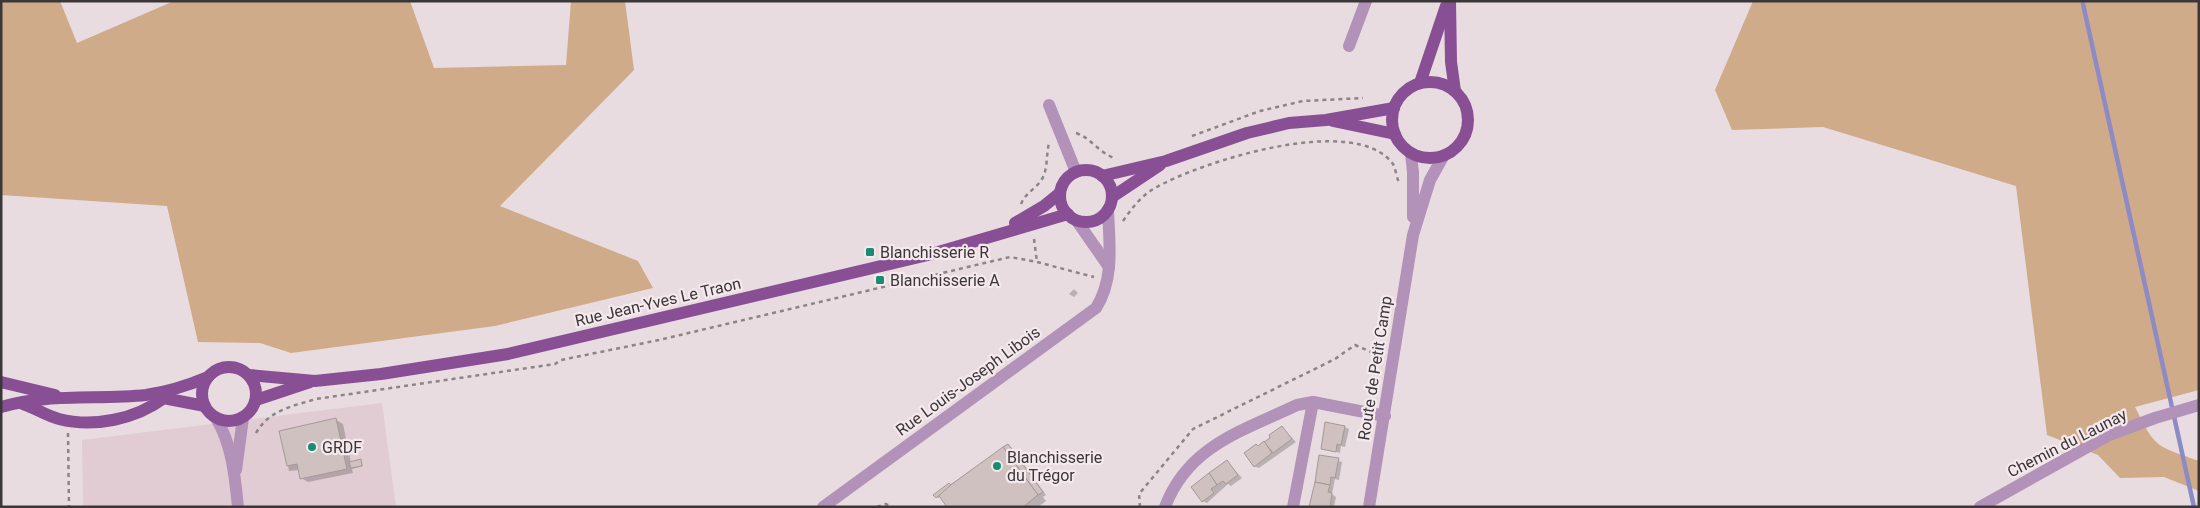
<svg xmlns="http://www.w3.org/2000/svg" width="2200" height="508" font-family="Roboto,sans-serif">
<style>
.built{fill:#e1ccd3}
.green{fill:#cfab89}
.shadow{fill:#0003}
.lines{fill:none;stroke-linecap:round;stroke-linejoin:round}
.stream{stroke:#8d8bc6;stroke-width:4.5}
.building{fill:#cec1bf;stroke:#a59997}
.path{stroke:#8d8487;stroke-width:2.5;stroke-dasharray:4 4;stroke-linecap:butt}
.minor{stroke:#b292b9;stroke-width:12}
.major{stroke:#894f95;stroke-width:12}
.poi-dot{fill:#188d70;stroke:#f5e9ed;stroke-width:2}
.labels{text-anchor:middle;dominant-baseline:central;stroke-width:4.5;stroke-linejoin:round;paint-order:stroke}
.poi-label{font-size:16px;fill:#3b3638;stroke:#f5e9ed;text-anchor:start}
.street-label{font-size:16px;fill:#3b3638;stroke:#f5e9ed}
</style>
<rect width="100%" height="100%" fill="#e8dce0"/>
<polygon class="built" points="382,403 396,507 83,507 82,440"/>
<g class="green">
<polygon points="1,1 60,1 77,43 174,1 410,1 434,68 566,65 571,1 625,1 634,70 500,206 638,261 653,288 495,326 291,353 260,343 198,342 167,206 1,195"/>
<path d="M 1753,1 L 2199,1 L 2199,390 L 2135,407 C 2156,449 2155,445 2199,461 L 2199,491 L 2164,477 L 2120,478 L 2098,455 L 2047,435 L 2016,186 L 1823,127 L 1732,130 L 1715,90 Z"/>
</g>
<g class="shadow">
<polygon points="1074,289 1078,293 1074,297 1069,294"/>
<polygon points="336,420 343,424 351,463 360,461 363,466 352,469 353,473 308,482 301,478 299,470 289,471 281,431"/>
<polygon points="1344,427 1349,429 1345,447 1341,446 1340,453 1323,449"/>
<polygon points="1282,428 1296,442 1259,468 1254,466 1259,447"/>
<polygon points="1008,445 1012,448 1046,495 1043,497 1046,501 1038,507 948,507 941,496 938,498 935,495"/>
<polygon points="1320,456 1342,462 1339,480 1335,479 1332,494 1336,497 1334,507 1310,507"/>
<polygon points="1227,462 1242,478 1231,486 1228,484 1207,503 1202,501"/>
</g>
<g class="lines">
<polyline class="stream" points="2083,4 2194,507"/>
</g>
<g class="building">
<polygon points="336,418 347,469 300,479 297,464 287,466 279,431"/>
<polygon points="1325,422 1345,426 1341,445 1337,444 1336,452 1321,449"/>
<polygon points="1282,426 1292,439 1273,453 1264,442 1270,438 1269,435"/>
<polygon points="1264,441 1272,453 1254,467 1244,453 1256,444 1258,446"/>
<polygon points="1008,444 1043,492 1038,495 1003,447"/>
<polygon points="1003,447 1038,495 1023,507 947,507 939,496 941,492"/>
<polygon points="1319,455 1339,458 1335,478 1331,477 1330,485 1315,482"/>
<polygon points="361,459 362,466 351,468 349,462"/>
<polygon points="1227,460 1238,475 1226,484 1223,481 1217,485 1209,473"/>
<polygon points="1209,473 1217,485 1211,489 1214,493 1202,502 1191,487"/>
<polygon points="1315,482 1330,485 1328,492 1332,493 1330,507 1309,507"/>
<polygon points="949,483 951,485 936,498 933,495"/>
</g>
<g class="lines">
<g class="path">
<path d="M 1076,133 C 1091,138 1097,151 1114,158"/>
<polyline points="1192,136 1260,111 1303,101 1363,98"/>
<path d="M 1021,204 C 1025,193 1036,189 1042,179 C 1048,169 1046,155 1049,143"/>
<path d="M 1123,221 C 1132,208 1141,196 1155,188 C 1200,162 1355,112 1393,164 C 1396,169 1396,177 1399,182"/>
<polyline points="1034,239 1037,262"/>
<polyline points="68,433 69,507"/>
<path d="M 256,433 C 269,410 293,406 316,399 L 555,364 L 561,360 L 659,340 L 1010,257 L 1037,262 L 1094,277"/>
<polyline points="877,507 886,504 892,507"/>
<polyline points="1140,507 1139,494 1193,429 1335,359 1355,345 1380,356"/>
</g>
<g class="minor">
<polyline points="1349,46 1366,1"/>
<polyline points="1049,105 1076,172"/>
<polyline points="1411,153 1413,173 1413,217"/>
<polyline points="1077,221 1109,267"/>
<path d="M 216,418 C 232,444 235,477 238,507"/>
<polyline points="236,470 243,418"/>
<path d="M 823,507 L 1096,308 C 1115,278 1109,242 1108,209"/>
<path d="M 1165,507 C 1188,446 1242,431 1297,405 L 1313,402 L 1385,416"/>
<polyline points="1293,507 1313,402"/>
<polyline points="1369,507 1413,235 1430,180 1444,155"/>
<polyline points="1980,507 2109,435 2155,418 2199,405"/>
</g>
<g class="major">
<polyline points="1450,1 1451,62 1455,91"/>
<circle cx="1430" cy="120" r="38"/>
<polyline points="1420,83 1446,6"/>
<polyline points="1333,121 1395,134"/>
<circle cx="1086" cy="196" r="26"/>
<polyline points="1102,176 1166,161 1247,133 1289,123 1326,120 1394,108"/>
<polyline points="1112,197 1160,165"/>
<polyline points="1015,223 1044,206 1060,193"/>
<circle cx="229" cy="394" r="27"/>
<polyline points="249,375 315,381 381,374 508,354 928,255 1068,214"/>
<polyline points="1,382 55,395"/>
<polyline points="158,397 205,406"/>
<polyline points="256,400 310,382"/>
<path d="M 23,404 C 35,408 47,416 59,419 C 94,428 136,419 164,398"/>
<path d="M 1,407 C 48,393 98,400 146,395 C 166,392 189,385 208,377"/>
</g>
</g>
<g class="poi-dot">
<rect x="865" y="247" width="10" height="10" rx="2.5"/>
<rect x="875" y="275" width="10" height="10" rx="2.5"/>
<circle cx="312" cy="447" r="5"/>
<circle cx="997" cy="466" r="5"/>
</g>
<g class="labels">
<g class="poi-label">
<text x="880" y="252">Blanchisserie R</text>
<text x="890" y="280">Blanchisserie A</text>
<text x="322" y="447">GRDF</text>
<text x="1007" y="457">Blanchisserie<tspan x="1007" dy="18">du Trégor</tspan></text>
</g>
<g class="street-label">
<text transform="translate(658 302) rotate(-13)">Rue Jean-Yves Le Traon</text>
<text transform="translate(1375 368) rotate(-81)">Route de Petit Camp</text>
<text transform="translate(968 381) rotate(-36)">Rue Louis-Joseph Libois</text>
<text transform="translate(2067 443) rotate(-27)">Chemin du Launay</text>
</g>
</g>
<rect width="2200" height="508" fill="none" stroke="#3b3638" stroke-width="5"/>
</svg>
